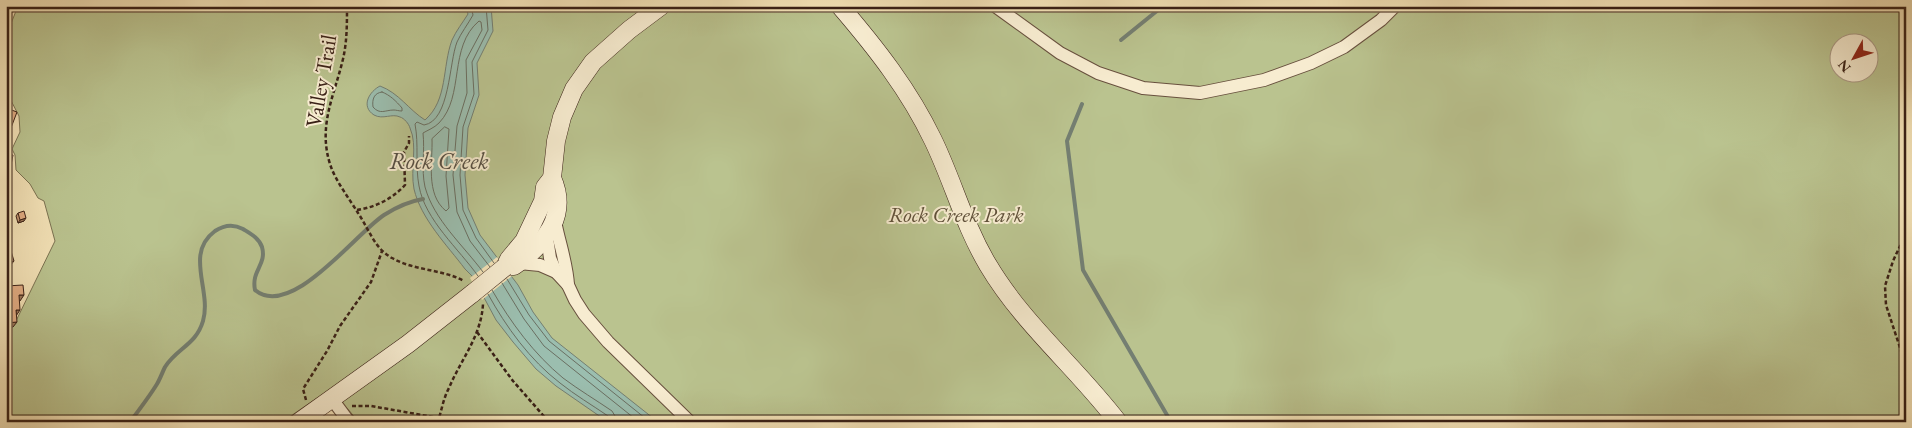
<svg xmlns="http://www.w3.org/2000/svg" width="1912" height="428" font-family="'EB Garamond',serif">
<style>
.green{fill:#bac38f;stroke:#7a7252;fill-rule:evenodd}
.water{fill:#9bbeaf;stroke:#747f72}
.pier{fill:#f3e2b7}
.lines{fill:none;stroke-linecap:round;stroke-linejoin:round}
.shore{stroke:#6a6f62;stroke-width:1}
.stream{stroke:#747f72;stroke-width:4}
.street-casing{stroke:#68503e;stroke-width:14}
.secondary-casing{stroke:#392016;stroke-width:19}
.path{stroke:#392016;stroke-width:2.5;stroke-dasharray:4 2.5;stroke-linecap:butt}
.street{stroke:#f7ecd0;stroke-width:12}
.secondary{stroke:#f7ecd0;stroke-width:18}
.secondary-bridge-casing{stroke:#392016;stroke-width:19;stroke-linecap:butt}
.secondary-bridge{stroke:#f7ecd0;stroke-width:18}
.wall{fill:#c29572;stroke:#392016}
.shaded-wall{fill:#9e795c;stroke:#392016}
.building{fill:#e2ad84;stroke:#392016}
.labels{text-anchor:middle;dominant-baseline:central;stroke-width:4;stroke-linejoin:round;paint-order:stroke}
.street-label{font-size:22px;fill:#392016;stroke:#f7ecd0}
.park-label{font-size:22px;font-style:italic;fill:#60513a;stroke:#f7ecd0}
.water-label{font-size:24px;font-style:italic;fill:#564f44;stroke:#f7ecd0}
</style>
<rect width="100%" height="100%" fill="#f3e2b7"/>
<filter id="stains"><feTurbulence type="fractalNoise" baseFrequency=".004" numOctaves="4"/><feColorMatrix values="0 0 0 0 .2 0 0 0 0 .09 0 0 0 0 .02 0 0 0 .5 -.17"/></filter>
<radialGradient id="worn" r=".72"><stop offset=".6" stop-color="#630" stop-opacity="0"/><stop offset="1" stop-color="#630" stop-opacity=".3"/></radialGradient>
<path class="green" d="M 18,6 L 1906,6 L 1906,422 L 359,422 L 346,407 L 317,398 L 282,422 L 6,422 L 6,328 L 14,325 L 55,241 L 44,201 L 38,198 L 30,184 L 16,170 L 15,155 L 12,149 L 20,132 L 19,116 L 6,91 L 6,36 ZM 1840,42 L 1870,42 L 1870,72 L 1840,72 Z"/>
<path class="water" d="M 465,6 L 491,6 L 493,31 L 477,63 L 479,95 L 468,128 L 465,175 L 468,208 L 480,235 L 518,285 L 533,312 L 552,338 L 658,422 L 608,422 L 556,386 L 536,369 L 513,342 L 496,320 L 473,277 L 465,269 C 447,245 421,219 414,189 C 410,169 418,146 410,128 C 409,124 404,118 400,117 C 392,113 383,120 374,115 C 360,106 370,91 380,86 C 399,93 409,110 425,120 C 448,100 442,67 452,40 C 456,31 463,22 468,14 Z"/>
<polygon class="pier" points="497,257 512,276 482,300 470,278"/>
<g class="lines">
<g class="shore">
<path d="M 471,6 L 473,15 C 468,24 461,33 457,42 C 449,62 450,121 424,125 L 417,122 L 415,124 C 419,145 415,165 419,186 C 425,220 459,249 478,276"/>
<polyline points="486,6 488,30 472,62 474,94 463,127 460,175 463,210 476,238 494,263"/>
<path d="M 382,92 C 390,95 396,101 402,108 L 402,111 C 399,111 396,110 394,110 C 385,110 380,115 373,107 C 372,99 374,93 382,92 Z"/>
<path d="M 445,127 L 449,129 L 446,176 L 449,208 L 446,211 C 425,194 433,161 432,139 Z"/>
<path d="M 483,272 C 463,245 434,220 425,187 C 421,169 425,151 423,133 C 428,130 434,128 439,123 C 465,96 448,47 479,21 L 481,22 L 482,30 L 466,60 L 467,93 L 457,126 L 453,175 L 457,212 L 470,241 L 490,267"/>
<polyline points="507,279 529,315 549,341 650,422"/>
<polyline points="502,283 524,319 544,346 639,422"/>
<path d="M 492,290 C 511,323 534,354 563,378 C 579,390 596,400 612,411 L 615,416 L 616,422"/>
<path d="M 488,294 C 506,327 530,360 560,383 C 575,395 592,405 608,416 L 610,422"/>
</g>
<g class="stream">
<polyline points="1121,40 1163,6"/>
<polyline points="1082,104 1067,141 1083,270 1171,422"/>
<path d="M 130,422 C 139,410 149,397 157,384 C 160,379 162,373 165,367 C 177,348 196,345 203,321 C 212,290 184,254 215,231 C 224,225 234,224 243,229 C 251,234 259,238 262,247 C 267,265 251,270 255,290 C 291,320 356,233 384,215 C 395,208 411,201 423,199"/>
</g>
<g class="street-casing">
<g id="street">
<polyline points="995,6 1060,53 1098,73 1143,88 1200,93 1264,80 1311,63 1344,47 1381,20 1395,6"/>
<path d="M 555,221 C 559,242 567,264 568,285"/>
<polyline points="546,231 550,258 556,272 568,285 575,300 584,314 608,342 690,422"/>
<polyline points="519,263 540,265 556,272"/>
<polyline points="332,399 349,422"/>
</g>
</g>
<g class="secondary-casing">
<g id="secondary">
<path d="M 840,6 C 876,48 909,90 933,140 C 953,181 964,225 988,265 C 1023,324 1076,367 1118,422"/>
<path d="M 511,266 L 514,266 C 544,245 569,216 552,178"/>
<polyline points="505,267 509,259 524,241 543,201 545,187 552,178 556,141 562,117 574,89 593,62 629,30 661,6"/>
<polyline points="299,422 408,344 473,293"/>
</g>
</g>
<g class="path">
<path d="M 347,6 C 347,24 347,42 343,59 C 334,97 317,127 331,167 C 336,181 350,200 358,213 C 369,229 374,248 392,258 C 415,271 442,269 464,281"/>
<path d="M 357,210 C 376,207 392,199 405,185 L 404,152 L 409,143 L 409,136"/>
<polyline points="1906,241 1900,246 1893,261 1885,286 1886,305 1906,366"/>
<polyline points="477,332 513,381 549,422"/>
<polyline points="306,400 303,389 327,351 340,326 371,282 382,251"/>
<polyline points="352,406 371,406 439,418"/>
<path d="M 442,422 L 439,418 C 442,408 444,397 449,388 C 461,359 481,337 483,304"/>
</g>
<use href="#street" class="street"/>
<use href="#secondary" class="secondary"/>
<g class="secondary-bridge-casing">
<polyline id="secondary-bridge" points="473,293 505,267"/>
</g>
<use href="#secondary-bridge" class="secondary-bridge"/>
</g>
<polygon class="wall" points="18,213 24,221 18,223 16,216"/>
<g class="shaded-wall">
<polygon points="6,169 10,170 6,175"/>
<polygon points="26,218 24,221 18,223 20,220"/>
<polygon points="14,261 9,267 6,268 6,265 7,263"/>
<polygon points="19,295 24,295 20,301 14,301"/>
<polygon points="16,310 20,310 16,316"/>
<polygon points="17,322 13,327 6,328 6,323"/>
</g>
<g class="building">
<polygon points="6,108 17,112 6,141"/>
<polygon points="6,154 13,155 10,170 6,169"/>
<polygon points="24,211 26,218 20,220 18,213"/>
<polygon points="6,238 9,251 11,251 14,261 7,263 8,266 6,266"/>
<polygon points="23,285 24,295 19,295 20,310 16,310 17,322 6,323 6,286"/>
</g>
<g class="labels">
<g class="street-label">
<text transform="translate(321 81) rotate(-80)">Valley Trail</text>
</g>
<g class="park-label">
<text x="956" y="214">Rock Creek Park</text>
</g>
<g class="water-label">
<text x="439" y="160">Rock Creek</text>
</g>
</g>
<rect width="1912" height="428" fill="none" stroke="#f3e2b7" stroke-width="25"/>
<rect x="8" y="8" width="1897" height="413" fill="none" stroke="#392016" stroke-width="2.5"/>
<rect x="12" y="12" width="1887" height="403" fill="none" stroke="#392016"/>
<g transform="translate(1854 58) rotate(230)"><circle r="24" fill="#f7ecd0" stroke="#ab9a86"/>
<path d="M0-4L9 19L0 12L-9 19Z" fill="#8f2418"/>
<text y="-8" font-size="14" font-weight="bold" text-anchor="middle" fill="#392016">N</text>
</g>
<rect width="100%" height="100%" filter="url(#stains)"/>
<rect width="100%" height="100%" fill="url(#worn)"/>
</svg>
